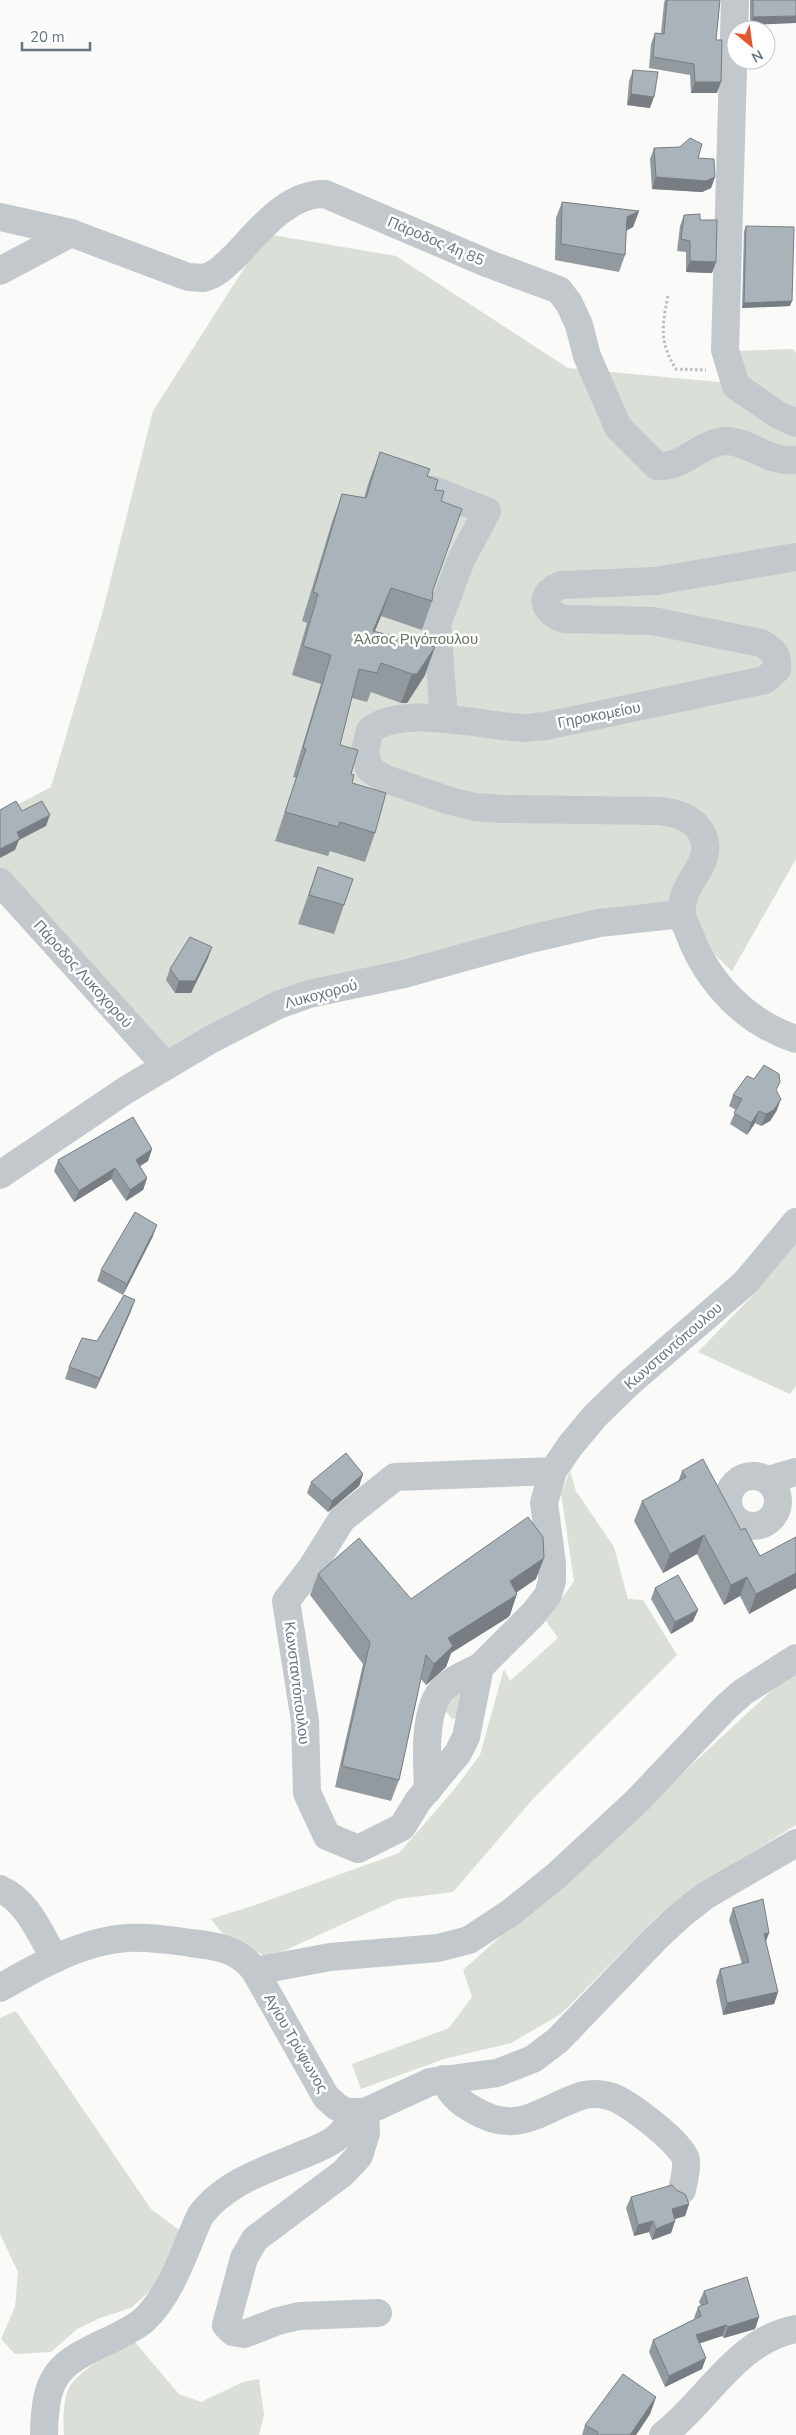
<svg xmlns="http://www.w3.org/2000/svg" width="796" height="2435" font-family="'Nunito Sans',sans-serif">
<style>
.green{fill:#dadfd7}
.lines{fill:none;stroke-linecap:round;stroke-linejoin:round}
.path{stroke:#bbbfc2;stroke-width:3;stroke-dasharray:2.5 2.5;stroke-linecap:butt}
.minor{stroke:#c3c8cc;stroke-width:28}
.wall{fill:#929a9f}
.shaded-wall{fill:#777d82}
.building{fill:#aab3b9;stroke:#777d82}
.labels{text-anchor:middle;dominant-baseline:central;stroke-width:5;stroke-linejoin:round;paint-order:stroke}
.street-label{font-size:15px;fill:#657683;stroke:#fff}
.park-label{font-size:15px;fill:#687a64;stroke:#fff}
</style>
<rect width="100%" height="100%" fill="#fafaf8"/>
<g class="green">
<polygon points="266,234 396,256 568,368 729,383 736,351 793,349 796,353 796,859 732,971 682,924 612,909 164,1055 0,873 0,814 51,787 102,614 153,411"/>
<polygon points="796,1242 796,1386 790,1394 698,1352 753,1295"/>
<polygon points="570,1471 576,1491 614,1547 628,1599 643,1600 677,1655 533,1799 453,1892 398,1899 268,1958 222,1933 211,1919 258,1904 399,1853 453,1791 480,1755 504,1669 510,1681 558,1638 546,1621 574,1581 561,1493"/>
<polygon points="796,1668 796,1825 720,1872 656,1918 561,2014 511,2043 444,2059 361,2089 352,2064 449,2028 472,1997 463,1970 657,1797"/>
<polygon points="467,1683 460,1717 452,1719 444,1709"/>
<polygon points="16,2011 151,2209 183,2233 164,2278 131,2308 100,2318 77,2329 51,2352 15,2354 1,2339 15,2307 18,2272 0,2234 0,2018"/>
<path d="M 134,2341 L 179,2394 L 201,2402 L 243,2382 L 259,2379 L 264,2415 L 259,2435 L 64,2435 C 63,2422 63,2397 70,2386 C 84,2365 114,2354 134,2341 Z"/>
</g>
<g class="lines">
<path class="path" d="M 668,296 C 662,326 659,342 676,369 L 706,370"/>
<g class="minor">
<polyline points="735,0 725,350 736,386 778,415 796,423"/>
<path d="M 0,217 L 71,233 L 188,277 C 193,277 199,278 203,278 C 217,275 225,265 235,256 C 259,231 287,193 325,194 L 489,264 L 559,290 L 569,303 L 579,325 L 587,356 L 618,427 L 657,466 C 682,469 701,442 726,441 C 749,441 769,463 796,460"/>
<polyline points="0,271 71,233"/>
<polyline points="433,490 487,511 461,560 437,624 444,718"/>
<path d="M 796,557 L 656,581 L 561,585 C 537,594 543,613 565,619 L 653,621 L 761,643 C 772,649 779,655 777,669 L 765,680 L 546,726 C 539,726 531,728 523,728 C 482,726 404,704 370,730 L 365,751 L 369,768 L 374,772 L 383,778 L 450,801 L 475,807 L 501,809 L 661,811 C 677,813 694,818 702,834 C 717,864 677,884 682,915 C 683,921 687,927 689,933 C 707,982 746,1023 796,1039"/>
<polyline points="0,882 166,1066"/>
<polyline points="0,1175 126,1090 210,1040 278,1005 309,994 404,974 530,939 599,923 682,914"/>
<polyline points="553,1471 395,1477 342,1519 312,1567 286,1601 305,1721 307,1793 327,1836 358,1849 402,1827 418,1801 458,1753 466,1737 480,1667 534,1613 548,1595 552,1581 552,1563 544,1503 553,1471 570,1446 595,1416 629,1383 745,1283 796,1222"/>
<circle cx="753" cy="1501" r="25"/>
<polyline points="768,1480 796,1472"/>
<path d="M 428,1790 C 427,1763 423,1713 441,1691 C 451,1680 467,1673 480,1667"/>
<path d="M 0,1889 C 28,1901 40,1934 55,1959"/>
<polyline points="255,1971 330,1957 438,1948 469,1940 510,1913 556,1876 637,1801 726,1707 743,1692 796,1658"/>
<path d="M 0,1988 C 38,1966 82,1941 127,1938 C 149,1937 170,1940 191,1943 C 217,1946 239,1949 255,1971 L 326,2097 L 336,2106 L 346,2112 L 365,2112 L 430,2082 L 497,2073 L 533,2059 L 558,2040 L 657,1937 L 682,1914 L 705,1896 L 796,1843"/>
<path d="M 444,2079 C 451,2094 458,2101 472,2109 C 519,2138 541,2108 584,2095 C 595,2093 607,2094 617,2099 C 633,2107 682,2143 686,2160 C 687,2169 684,2181 682,2190"/>
<polyline points="365,2112 366,2133 359,2156 343,2173 255,2239 244,2258 226,2325 233,2332 244,2334 278,2321 299,2316 378,2313"/>
<path d="M 44,2435 C 45,2373 58,2364 112,2339 C 123,2333 135,2328 144,2320 C 173,2292 184,2251 200,2216 C 222,2185 262,2171 297,2157 C 309,2152 324,2147 335,2139 C 344,2132 351,2122 357,2112"/>
<path d="M 663,2435 C 708,2400 737,2340 796,2329"/>
</g>
</g>
<g class="wall">
<polygon points="665,0 720,0 716,40 717,93 691,93 690,75 649,68 651,44 655,33 661,33 664,3"/>
<polygon points="750,0 796,0 750,25"/>
<polygon points="633,70 650,108 627,105 629,81"/>
<polygon points="654,148 698,158 715,177 711,188 702,192 652,189 650,159"/>
<polygon points="562,202 639,211 633,227 626,231 625,255 619,272 555,260 556,218"/>
<polygon points="684,215 700,220 716,262 712,273 686,272 686,252 677,251 680,226"/>
<polygon points="746,226 790,306 742,308 744,231"/>
<polygon points="380,452 428,476 441,501 432,601 422,630 381,616 375,631 425,675 407,703 401,703 371,692 367,702 352,698 340,745 351,774 352,783 375,833 365,862 330,851 328,856 275,841 296,778 293,777 321,684 292,675 307,623 302,621 332,522 342,494 364,498 369,481"/>
<polygon points="318,867 344,905 334,934 298,924"/>
<polygon points="208,958 191,993 175,993 166,980 170,969"/>
<polygon points="777,1091 777,1110 770,1121 761,1126 755,1123 747,1135 730,1124 736,1110 729,1106 733,1095"/>
<polygon points="152,1149 148,1161 140,1166 147,1178 143,1190 126,1201 111,1179 74,1202 54,1171 58,1160"/>
<polygon points="153,1236 123,1295 97,1281 101,1270"/>
<polygon points="131,1311 96,1389 65,1379 69,1367 97,1341"/>
<polygon points="682,1471 741,1530 760,1556 796,1537 796,1588 749,1614 740,1596 724,1605 697,1554 663,1573 634,1521 642,1501 678,1482"/>
<polygon points="363,1474 359,1486 328,1512 307,1493 311,1482"/>
<polygon points="318,1574 411,1599 536,1579 516,1593 510,1615 507,1618 451,1653 446,1667 426,1685 421,1679 399,1780 391,1801 335,1787 363,1664 310,1595"/>
<polygon points="655,1588 698,1610 693,1621 671,1634 651,1599"/>
<polygon points="733,1908 769,1933 765,1942 778,1992 774,2004 723,2015 716,1981 720,1969 742,1964 729,1920"/>
<polygon points="631,2197 689,2204 685,2216 675,2219 675,2221 671,2233 652,2240 649,2232 634,2236 626,2208"/>
<polygon points="704,2291 759,2317 755,2329 724,2338 722,2336 699,2343 702,2369 665,2387 649,2352 653,2340 695,2319 694,2318 698,2307 701,2306 699,2302"/>
<polygon points="656,2397 650,2414 636,2435 582,2435 585,2425"/>
</g>
<g class="shaded-wall">
<polygon points="796,16 796,23 750,25 753,17"/>
<polygon points="695,82 721,82 717,93 691,93"/>
<polygon points="631,94 654,97 650,108 627,105"/>
<polygon points="656,177 715,177 711,188 702,192 652,189"/>
<polygon points="639,211 633,227 621,233 627,217"/>
<polygon points="690,261 716,262 712,273 686,272"/>
<polygon points="792,301 790,306 742,308 744,303"/>
<polygon points="391,588 381,616 363,659 373,631"/>
<polygon points="435,647 425,675 407,703 401,703 412,674"/>
<polygon points="50,815 46,826 19,840 15,850 0,858 0,849 17,832"/>
<polygon points="212,947 208,958 191,993 175,993 179,981"/>
<polygon points="781,1099 777,1110 770,1121 761,1126 766,1114"/>
<polygon points="759,1111 755,1123 747,1135 751,1123"/>
<polygon points="152,1149 148,1161 132,1171 136,1160"/>
<polygon points="115,1168 111,1179 74,1202 79,1191"/>
<polygon points="147,1178 143,1190 126,1201 130,1190"/>
<polygon points="157,1225 153,1236 123,1295 127,1284"/>
<polygon points="135,1300 131,1311 96,1389 100,1378"/>
<polygon points="363,1474 359,1486 328,1512 332,1501"/>
<polygon points="704,1535 697,1554 663,1573 670,1554"/>
<polygon points="544,1558 536,1579 502,1602 510,1581"/>
<polygon points="796,1573 796,1588 749,1614 756,1594"/>
<polygon points="747,1577 740,1596 724,1605 731,1585"/>
<polygon points="517,1594 510,1615 507,1618 451,1653 446,1667 426,1685 434,1664 448,1638"/>
<polygon points="698,1610 693,1621 671,1634 675,1622"/>
<polygon points="769,1933 765,1944 764,1934"/>
<polygon points="778,1992 774,2004 723,2015 727,2003"/>
<polygon points="689,2204 685,2216 668,2221 672,2209"/>
<polygon points="653,2221 649,2232 634,2236 638,2225"/>
<polygon points="675,2221 671,2233 652,2240 656,2229"/>
<polygon points="759,2317 755,2329 724,2338 728,2327"/>
<polygon points="726,2325 722,2336 692,2346 696,2335"/>
<polygon points="706,2358 702,2369 665,2387 669,2376"/>
<polygon points="656,2397 650,2414 636,2435 630,2435"/>
</g>
<g class="building">
<polygon points="667,0 720,0 716,40 722,40 721,82 695,82 694,64 653,57 655,33 664,34"/>
<polygon points="753,0 796,0 796,16 753,17"/>
<polygon points="633,70 658,72 654,97 631,94"/>
<polygon points="690,138 702,144 698,158 714,159 715,177 706,181 656,177 654,148 680,147"/>
<polygon points="562,202 639,211 627,217 625,255 561,244"/>
<polygon points="700,214 700,220 717,220 716,262 690,261 690,241 681,239 684,215"/>
<polygon points="746,226 794,227 792,301 744,303"/>
<polygon points="380,452 430,469 427,476 438,480 435,490 444,491 441,501 462,509 433,590 432,601 391,588 373,631 435,647 417,674 412,674 381,663 377,673 359,669 340,745 358,750 351,774 354,775 352,783 386,793 375,833 340,822 338,827 285,812 306,749 303,748 331,655 303,646 318,594 313,592 342,494 366,498"/>
<polygon points="16,801 22,811 42,801 50,815 17,832 20,839 0,849 0,810"/>
<polygon points="318,867 353,879 344,905 309,895"/>
<polygon points="190,937 212,947 195,981 179,981 170,969"/>
<polygon points="764,1065 779,1074 780,1082 776,1090 781,1099 774,1110 766,1114 759,1111 751,1123 734,1113 742,1099 733,1095 747,1076 754,1079"/>
<polygon points="133,1117 152,1149 136,1160 147,1178 130,1190 115,1168 79,1191 58,1160"/>
<polygon points="135,1212 157,1225 127,1284 101,1270"/>
<polygon points="124,1295 135,1300 100,1378 69,1367 82,1338 97,1341"/>
<polygon points="346,1453 363,1474 332,1501 311,1482"/>
<polygon points="703,1459 741,1530 745,1528 760,1556 796,1537 796,1573 756,1594 747,1577 731,1585 704,1535 670,1554 642,1501 686,1477 682,1471"/>
<polygon points="528,1517 543,1537 544,1558 510,1581 517,1594 515,1596 448,1638 453,1646 434,1664 426,1655 399,1780 342,1766 370,1642 318,1574 359,1538 411,1599"/>
<polygon points="678,1575 698,1610 675,1622 655,1588"/>
<polygon points="763,1899 769,1933 764,1934 778,1992 727,2003 720,1969 749,1962 733,1908"/>
<polygon points="672,2185 676,2190 685,2194 689,2204 672,2209 675,2221 656,2229 653,2221 638,2225 631,2197"/>
<polygon points="747,2277 759,2317 728,2327 726,2325 696,2335 706,2358 669,2376 653,2340 701,2316 698,2307 708,2303 704,2291"/>
<polygon points="623,2374 656,2397 630,2435 597,2435 598,2432 585,2425"/>
</g>
<g class="labels">
<g class="street-label">
<text transform="translate(436 241) rotate(23)">Πάροδος 4η 85</text>
<text transform="translate(599 715) rotate(-11)">Γηροκομείου</text>
<text transform="translate(83 974) rotate(48)">Πάροδος Λυκοχορού</text>
<text transform="translate(321 994) rotate(-15)">Λυκοχορού</text>
<text transform="translate(673 1346) rotate(-41)">Κωνσταντόπουλου</text>
<text transform="translate(297 1683) rotate(83)">Κωνσταντόπουλου</text>
<text transform="translate(296 2043) rotate(60)">Αγίου Τρύφωνος</text>
</g>
<g class="park-label">
<text x="416" y="639">Άλσος Ριγόπουλου</text>
</g>
</g>
<g transform="translate(751 45) rotate(151)"><circle r="24" fill="#ffffff" stroke="#c1c8cd"/>
<path d="M0-4L9 19L0 12L-9 19Z" fill="#e4572e"/>
<text y="-8" font-size="14" font-weight="bold" text-anchor="middle" fill="#657683">N</text>
</g>
<path d="M22 42v8h68v-8" fill="none" stroke="#657683" stroke-width="2.5"/>
<text x="30" y="42" font-size="15" fill="#657683" stroke="#ffffff" stroke-width="4" paint-order="stroke">20 m</text>
</svg>
